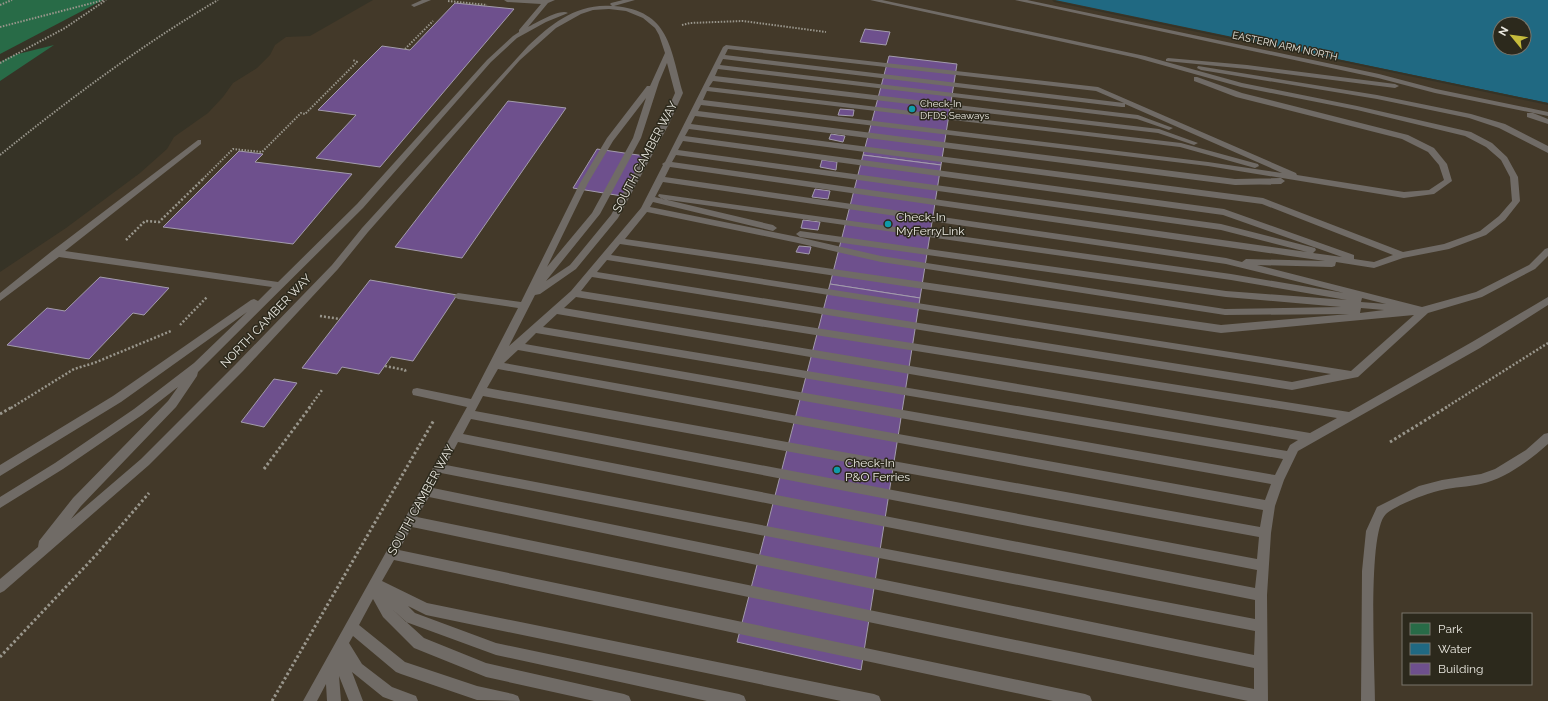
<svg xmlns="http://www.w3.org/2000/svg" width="1548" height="701" font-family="Raleway,sans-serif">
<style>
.industrial{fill:#433929;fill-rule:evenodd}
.green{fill:#286b47}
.water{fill:#206982;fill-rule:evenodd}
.pier{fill:#363326}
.building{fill:#6e508d;stroke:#a39cac}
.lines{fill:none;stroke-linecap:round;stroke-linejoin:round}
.path-far2{stroke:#99968c;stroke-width:2;stroke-dasharray:1.5 1.5;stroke-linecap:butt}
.path-far1{stroke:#99968c;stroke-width:2.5;stroke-dasharray:2 2;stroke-linecap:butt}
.path{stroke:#99968c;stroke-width:3;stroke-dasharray:2.5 2.5;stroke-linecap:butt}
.lane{fill:#706b66;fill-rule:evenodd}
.culture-dot{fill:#0f9aa8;stroke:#2c291c;stroke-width:1.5}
.labels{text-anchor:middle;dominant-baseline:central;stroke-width:3;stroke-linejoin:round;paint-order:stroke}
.far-street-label{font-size:10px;fill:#eae8e0;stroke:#2c291c}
.far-poi-label{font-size:10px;fill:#eae8e0;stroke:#2c291c;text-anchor:start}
.street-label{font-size:12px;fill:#eae8e0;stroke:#2c291c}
.poi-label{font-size:12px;fill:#eae8e0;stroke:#2c291c;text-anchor:start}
</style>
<rect width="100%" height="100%" fill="#363326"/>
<path class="industrial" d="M 373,0 L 1054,0 L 1548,103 L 1548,701 L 0,701 L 0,272 L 66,228 L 140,173 L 167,149 L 174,137 L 208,113 L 223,97 L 233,83 L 257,68 L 270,55 L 275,45 L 286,37 L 310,36 ZM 1403,614 L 1531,614 L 1531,684 L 1403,684 Z"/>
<g class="green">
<polygon points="0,0 103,0 0,54"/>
<polygon points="54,45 0,81 0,62 14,55"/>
</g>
<path class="water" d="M 1055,0 L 1548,0 L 1548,103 ZM 1500,24 L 1524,24 L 1524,48 L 1500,48 Z"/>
<polygon class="pier" points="1052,0 1548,103 1548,105 1054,2"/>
<g class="building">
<polygon points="455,3 514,9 380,167 316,158 356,115 318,110 382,46 410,50"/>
<polygon points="865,29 890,32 886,45 860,42"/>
<polygon points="889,56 957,64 941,165 863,155"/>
<polygon points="508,101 566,108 462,258 395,247"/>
<polygon points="840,109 854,110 853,116 838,115"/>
<polygon points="831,134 845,136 843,142 829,139"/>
<polygon points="597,149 645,156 622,196 573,188"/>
<polygon points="239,151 263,154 255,162 352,174 293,244 163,227"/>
<polygon points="863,155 941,165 920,298 830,284"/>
<polygon points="822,160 837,162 836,170 820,167"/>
<polygon points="815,189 830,191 828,199 812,197"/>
<polygon points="803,220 820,222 818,230 801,228"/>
<polygon points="799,246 811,247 809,254 796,252"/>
<polygon points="100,277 169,288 144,315 133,313 89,359 7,345 47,308 65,311"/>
<polygon points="370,280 457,295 413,361 391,357 379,374 342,367 337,374 302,368"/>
<polygon points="830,284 920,298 861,670 737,642"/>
<polygon points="274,379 297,383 264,427 241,422"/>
</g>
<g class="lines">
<g class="path-far2">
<polyline points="448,1 487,5"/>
<polyline points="0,5 12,0"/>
<polyline points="682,25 690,23 743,21 826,32"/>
<polyline points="0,27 104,0"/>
<polyline points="405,49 433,21"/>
<polyline points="0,63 65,28 106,0"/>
<path d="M 0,155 C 68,100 143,44 218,0"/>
<polyline points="203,179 233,149 262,152 301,113 305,114 357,62 353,60"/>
</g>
<g class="path-far1">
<polyline points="126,240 145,221 159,222 204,178"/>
<polyline points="320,316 340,319"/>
<polyline points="180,325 207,297"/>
<polyline points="385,366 405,370 406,373"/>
<polyline points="11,408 74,369 94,363 171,331"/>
<polyline points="309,408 322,390"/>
<polyline points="1445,408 1548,343"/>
</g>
<g class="path">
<polyline points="0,414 12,407"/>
<polyline points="1390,442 1447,407"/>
<polyline points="264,469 310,407"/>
<polyline points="0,657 96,555 149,493"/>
<polyline points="272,701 434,420"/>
</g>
<g class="lane">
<polygon points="422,0 431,0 414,7 411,5"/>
<path d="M 504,0 L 555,0 L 548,3 L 528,27 C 536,23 561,8 568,13 L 546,22 L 517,38 L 491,62 L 363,208 L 198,372 L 197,376 L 176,407 L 81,506 L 71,519 L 141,459 L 235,365 L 332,265 L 362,228 L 528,46 C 551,24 577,3 612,6 L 610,4 L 611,3 L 623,0 L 635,0 L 614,6 C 670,11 670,48 683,93 L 669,124 L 618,218 L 576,269 L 540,294 L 535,295 L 509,346 L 571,291 L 641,208 L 663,165 L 662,164 L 665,162 L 723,47 L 726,45 L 1098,87 L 1296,173 L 1297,175 L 1404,192 L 1429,190 L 1444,180 L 1439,165 L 1428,152 L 1402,139 L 1236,97 L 1194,81 L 1194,77 L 1197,77 L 1242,93 L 1408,135 L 1434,148 L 1447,164 L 1452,181 L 1434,194 L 1404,198 L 1208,166 L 701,105 L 698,111 L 1235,179 L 1281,178 L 1285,181 L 1281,184 L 1235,185 L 695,116 L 691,124 L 1263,198 L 1403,252 L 1444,244 L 1480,231 L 1499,216 L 1512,201 L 1510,177 L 1501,160 L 1486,147 L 1465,136 L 1357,110 L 1241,87 L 1137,58 L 870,0 L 882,0 L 1145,56 L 1242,83 L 1357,106 L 1471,132 L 1492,143 L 1507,157 L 1518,177 L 1520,201 L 1505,220 L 1486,235 L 1449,249 L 1403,258 L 1374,268 L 1336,262 L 1335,266 L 1332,267 L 1257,265 L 1422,307 L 1476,292 L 1529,265 L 1545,249 L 1548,248 L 1548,256 L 1535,269 L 1482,297 L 1428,313 L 1358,377 L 1292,390 L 592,277 L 581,291 L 1349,412 L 1472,342 L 1548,297 L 1548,305 L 1480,348 L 1298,451 L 1284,480 L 1275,506 L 1271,533 L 1267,595 L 1268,701 L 1248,701 L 412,527 L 399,550 L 1085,694 L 1090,696 L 1092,701 L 1053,701 L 394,560 L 382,581 L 427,603 L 874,694 L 879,696 L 881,701 L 841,701 L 426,615 L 408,606 L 415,613 L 496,643 L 739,694 L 744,696 L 746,701 L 707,701 L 496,655 L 406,622 L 391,608 L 424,638 L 486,663 L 624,694 L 629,696 L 631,701 L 594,701 L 486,677 L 414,648 L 383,617 L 373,599 L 359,625 L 405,662 L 477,686 L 513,694 L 518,696 L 520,701 L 477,700 L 401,674 L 396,672 L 353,636 L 349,643 L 362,664 L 392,687 L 416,696 L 418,701 L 394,701 L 383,697 L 352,672 L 363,701 L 349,701 L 339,676 L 341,701 L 327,701 L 326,684 L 317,701 L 303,701 L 467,407 L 413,395 L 412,392 L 413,389 L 417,388 L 471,399 L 518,308 L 458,299 L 453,296 L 458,293 L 521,302 L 580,183 L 607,138 L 647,86 L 650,86 L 665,53 L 659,35 L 655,28 L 643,18 L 626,11 L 609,9 L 593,10 L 581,14 L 556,28 L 520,60 L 368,232 L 338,269 L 243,371 L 149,465 L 4,591 L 0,593 L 0,579 L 38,547 L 39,541 L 73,498 L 168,401 L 178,387 L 142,415 L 63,469 L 0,508 L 0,497 L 55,463 L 134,409 L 194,363 L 247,312 L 121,402 L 0,476 L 0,465 L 113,396 L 251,300 L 254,299 L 258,301 L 272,287 L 59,257 L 0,301 L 0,293 L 52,251 L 198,140 L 201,140 L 201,144 L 65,251 L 278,282 L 357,204 L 487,60 L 513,36 L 519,32 L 519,30 L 541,4 L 507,2 ZM 728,49 L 1096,91 L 1124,103 L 725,55 ZM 723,59 L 1122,107 L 1125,107 L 1125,104 L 1282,173 L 1208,162 L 703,100 L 707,91 L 1180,147 L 1255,168 L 1259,166 L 1258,164 L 1181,143 L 709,87 L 713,81 L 1158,133 L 1194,145 L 1198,143 L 1159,129 L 715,76 L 718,69 L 1137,119 L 1169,130 L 1173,128 L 1138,115 L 720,65 ZM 667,63 L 675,93 L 661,124 L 611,215 L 570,265 L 546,281 L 600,214 L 641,138 L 659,82 ZM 646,98 L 633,138 L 592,213 L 547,267 L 588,183 L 613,141 ZM 689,129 L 1262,204 L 1393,255 L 1374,262 L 1354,259 L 1354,255 L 1224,209 L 685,136 ZM 683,141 L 1223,215 L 1342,257 L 1313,253 L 1316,250 L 1315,248 L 1221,224 L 678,150 ZM 676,155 L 1221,230 L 1307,252 L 672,162 ZM 670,167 L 1325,261 L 1246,259 L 1242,262 L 1226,258 L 665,177 ZM 663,182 L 1226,264 L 1344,293 L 1231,274 L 659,194 L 658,196 L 662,199 L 1231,280 L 1347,300 L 1226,291 L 800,231 L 796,234 L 800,237 L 1226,297 L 1341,307 L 1225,309 L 881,256 L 798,237 L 650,207 L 653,202 L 773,231 L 777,228 L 773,225 L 655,197 ZM 647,212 L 798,243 L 881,262 L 1225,315 L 1349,314 L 1221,325 L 625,239 ZM 620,244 L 1221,333 L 1414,315 L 1351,371 L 611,255 ZM 607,260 L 1331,374 L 1292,382 L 597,272 ZM 576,297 L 1337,418 L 1310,433 L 564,308 ZM 1362,298 L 1386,304 L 1361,302 ZM 1361,308 L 1384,310 L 1360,313 ZM 557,314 L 1298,440 L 1290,445 L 1287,451 L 543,327 ZM 536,333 L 1283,459 L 1275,475 L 525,344 ZM 518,350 L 1271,484 L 1265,500 L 504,363 ZM 498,369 L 1263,510 L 1260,527 L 487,388 ZM 483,396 L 1259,537 L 1257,559 L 475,411 ZM 471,419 L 1257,570 L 1255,588 L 463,434 ZM 458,442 L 1255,600 L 1255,619 L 446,465 ZM 441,473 L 1255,631 L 1254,655 L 433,488 ZM 429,497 L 1254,668 L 1254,689 L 417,517 Z"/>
<polygon points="1015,0 1027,0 1379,74 1436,89 1548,112 1548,116 1435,93 1378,78"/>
<polygon points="1168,58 1247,65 1395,84 1399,86 1395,88 1247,69 1166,61 1166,59"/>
<polygon points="1198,66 1377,95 1471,114 1505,124 1548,146 1548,153 1499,128 1469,118 1377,99 1201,70 1197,68"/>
<polygon points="1527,113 1533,113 1548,119 1548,124 1527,117"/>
<path d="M 1548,433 L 1548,444 C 1530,460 1505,479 1481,484 C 1468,487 1454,487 1442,490 C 1428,493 1396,505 1386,514 C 1367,531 1375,671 1375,701 L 1361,701 L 1362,571 L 1366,531 L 1377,507 L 1419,486 L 1442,480 L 1481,474 L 1495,469 L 1526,450 L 1544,434 Z"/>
</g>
</g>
<g class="culture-dot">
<circle cx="912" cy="109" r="4"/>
<circle cx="888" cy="224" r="4"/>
<circle cx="837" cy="470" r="4"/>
</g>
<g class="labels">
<g class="far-street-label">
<text transform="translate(1285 46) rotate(12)">EASTERN ARM NORTH</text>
</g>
<g class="far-poi-label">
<text x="920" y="103">Check-In<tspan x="920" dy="12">DFDS Seaways</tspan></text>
</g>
<g class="street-label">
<text transform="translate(645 157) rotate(-62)">SOUTH CAMBER WAY</text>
<text transform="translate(266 321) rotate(-46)">NORTH CAMBER WAY</text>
<text transform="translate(421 500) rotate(-61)">SOUTH CAMBER WAY</text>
</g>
<g class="poi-label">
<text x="896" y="217">Check-In<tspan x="896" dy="14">MyFerryLink</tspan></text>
<text x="845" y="463">Check-In<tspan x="845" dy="14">P&amp;O Ferries</tspan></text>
</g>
</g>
<rect x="1402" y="613" width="130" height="72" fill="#2c291c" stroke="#78756a"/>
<rect x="1410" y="623" width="20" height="12" fill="#286b47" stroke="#78756a"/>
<text x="1438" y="633" font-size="12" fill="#eae8e0">Park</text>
<rect x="1410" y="643" width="20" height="12" fill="#206982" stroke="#78756a"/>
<text x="1438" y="653" font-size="12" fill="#eae8e0">Water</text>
<rect x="1410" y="663" width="20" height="12" fill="#6e508d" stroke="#78756a"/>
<text x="1438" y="673" font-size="12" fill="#eae8e0">Building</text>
<g transform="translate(1512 36) rotate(299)"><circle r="19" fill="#2c291c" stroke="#78756a"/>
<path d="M0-3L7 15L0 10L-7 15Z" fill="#c6bc3c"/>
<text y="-6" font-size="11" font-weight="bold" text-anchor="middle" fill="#eae8e0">N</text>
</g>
</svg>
